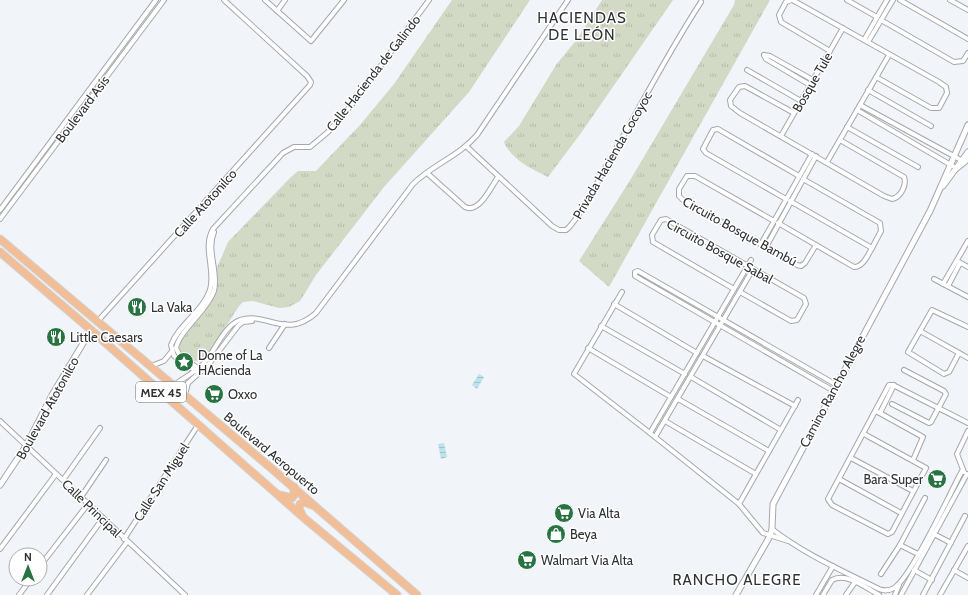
<svg xmlns="http://www.w3.org/2000/svg" width="968" height="595" font-family="Cabin,sans-serif">
<style>
.grass{fill:url(#grass-tufts)}
.water{fill:url(#water-rules)}
.lines{fill:none;stroke-linecap:round;stroke-linejoin:round}
.minor-casing{stroke:#a5a7ac;stroke-width:6}
.tertiary-casing{stroke:#a5a7ac;stroke-width:7}
.trunk-casing{stroke:#d1d2d2;stroke-width:9}
.minor{stroke:#fff;stroke-width:4}
.tertiary{stroke:#fff;stroke-width:5}
.trunk{stroke:#f2be98;stroke-width:7}
.labels{text-anchor:middle;dominant-baseline:central;stroke-width:3;stroke-linejoin:round;paint-order:stroke}
.shield{fill:#fff;stroke:#6e6f70;stroke-width:1}
.shield-label{font-size:12px;font-weight:bold;fill:#303133}
.street-label{font-size:13px;fill:#303133;stroke:#fff}
.poi-label{font-size:13px;fill:#303133;stroke:#fff;text-anchor:start}
.quarter-label{font-size:15px;letter-spacing:1px;fill:#303133;stroke:#fff}
</style>
<defs>
<pattern id="grass-tufts" width="24" height="20" patternUnits="userSpaceOnUse"><rect width="24" height="20" fill="#d2d9c5"/><path d="M3 7l-1-3M5 7V3M7 7l1-3M15 17l-1-3M17 17v-4M19 17l1-3" fill="none" stroke="#b5bbaa"/></pattern>
<pattern id="water-rules" width="6" height="5" patternUnits="userSpaceOnUse"><rect width="6" height="5" fill="#bbe3eb"/><path d="M0 2.5h6" fill="none" stroke="#a1c3ca"/></pattern>
</defs>
<rect width="100%" height="100%" fill="#f1f4f9"/>
<g class="grass">
<path d="M 452,0 L 530,0 L 469,92 L 384,187 L 316,275 L 300,301 L 289,307 L 279,308 L 253,301 L 243,302 L 239,306 L 205,359 C 196,365 180,357 177,347 L 185,333 L 212,300 L 217,283 L 215,272 L 228,242 L 290,178 L 298,171 L 316,171 L 360,125 L 394,84 Z"/>
<path d="M 602,0 L 673,0 L 581,133 L 548,177 C 531,169 512,160 504,142 L 519,126 L 556,65 L 578,38 Z"/>
<polygon points="735,0 770,0 609,287 579,261 629,182 734,5"/>
</g>
<g class="water">
<polygon points="479,374 484,377 477,389 472,385"/>
<polygon points="444,443 447,457 441,459 438,444"/>
</g>
<g class="lines">
<g class="minor-casing">
<g id="minor">
<polyline points="265,0 311,41 344,0"/>
<polyline points="847,0 877,17"/>
<polyline points="900,0 968,39"/>
<polyline points="950,0 968,10"/>
<polyline points="277,11 285,0"/>
<polyline points="881,20 954,62 963,61 968,53"/>
<polyline points="864,40 887,0"/>
<polyline points="868,42 893,0"/>
<polyline points="830,51 781,22 779,15 786,2 792,0 796,2 939,82 946,87 947,93 939,108 931,108 876,77"/>
<polyline points="764,55 766,59 810,85"/>
<polyline points="764,55 770,56 813,80"/>
<polyline points="747,70 801,101"/>
<polyline points="868,90 931,126"/>
<polyline points="860,105 961,160"/>
<polyline points="857,110 956,168"/>
<path d="M 794,113 L 745,86 L 739,87 L 730,100 L 731,106 L 740,113 L 884,196 L 892,199 C 901,197 907,185 904,177 L 840,140"/>
<polyline points="847,127 918,167"/>
<polyline points="781,136 843,28"/>
<path d="M 466,146 L 552,226 L 559,230 L 566,230 C 578,221 600,178 608,163 C 639,109 667,54 701,2"/>
<polyline points="827,162 889,55"/>
<path d="M 427,173 L 465,207 C 479,214 491,187 498,177"/>
<polyline points="786,199 706,153 703,149 713,130 718,129 799,176"/>
<polyline points="790,201 872,248 881,231 880,223 803,179"/>
<polyline points="0,210 156,0"/>
<polyline points="0,219 164,0"/>
<polyline points="774,221 695,176 687,176 679,189 679,196 683,200 797,265 801,266 805,263 816,245"/>
<path d="M 778,223 L 854,267 C 863,267 868,255 872,248"/>
<polyline points="761,244 812,154"/>
<polyline points="766,247 816,156"/>
<polyline points="751,260 650,433 739,504 763,533 788,541"/>
<polyline points="959,262 968,267"/>
<polyline points="934,279 968,297"/>
<polyline points="943,284 968,241"/>
<polyline points="948,286 960,263"/>
<polyline points="734,289 653,242 652,235 661,220 666,219 804,298 806,304 797,320 791,321 740,292"/>
<polyline points="622,292 574,374 650,433"/>
<polyline points="614,304 697,353"/>
<polyline points="97,322 310,85 311,82 307,76 224,0"/>
<polyline points="601,326 685,374"/>
<polyline points="920,331 968,358"/>
<polyline points="269,348 285,324"/>
<polyline points="588,348 671,397"/>
<polyline points="959,353 949,372 944,374 908,352 932,310 968,327"/>
<polyline points="703,356 795,406"/>
<polyline points="151,366 164,361 172,351"/>
<path d="M 202,371 L 180,356 L 176,348 C 180,330 207,311 214,291 C 219,272 206,251 214,232"/>
<path d="M 199,373 L 174,356 L 171,345 C 179,324 203,311 210,290 C 216,269 202,248 213,229 L 283,153 L 294,147 L 310,147 L 328,132 L 354,102 L 429,0"/>
<polyline points="691,377 781,430"/>
<path d="M 174,385 C 184,378 197,371 205,362 C 216,349 224,326 240,320 C 266,311 286,340 316,313 L 413,184 C 432,165 459,156 477,135 L 568,0"/>
<polyline points="832,390 635,276 635,272 638,271 835,384"/>
<polyline points="185,395 188,383 209,364 238,326 243,322 252,321"/>
<polyline points="678,399 769,451"/>
<polyline points="892,404 929,423 931,422 946,394 944,391 904,370"/>
<polyline points="876,411 923,437 913,460"/>
<polyline points="880,413 894,385"/>
<polyline points="0,421 185,595"/>
<polyline points="665,421 756,474"/>
<polyline points="864,434 926,468 892,532 888,534 832,505 828,499 889,385 893,385 968,423"/>
<polyline points="655,437 753,269"/>
<polyline points="851,458 913,491"/>
<polyline points="964,472 957,454 968,431"/>
<polyline points="839,479 901,513"/>
<polyline points="63,480 100,428"/>
<polyline points="81,497 106,460"/>
<polyline points="739,504 798,400"/>
<path d="M 772,529 C 804,554 843,571 879,589 C 884,591 889,591 894,588 C 911,578 950,493 962,471"/>
<polyline points="934,534 951,543"/>
<polyline points="124,539 198,425"/>
<polyline points="900,545 918,554"/>
<polyline points="0,549 56,474"/>
<polyline points="40,566 88,504"/>
<polyline points="914,570 932,580"/>
<polyline points="954,570 968,578"/>
<polyline points="881,574 900,545 925,498"/>
<polyline points="19,595 31,579"/>
<polyline points="47,595 103,518"/>
<polyline points="87,595 127,542"/>
<polyline points="816,595 833,566"/>
<path d="M 823,595 L 832,580 C 847,572 866,588 879,595"/>
<polyline points="846,595 855,582"/>
<polyline points="895,595 899,585"/>
<polyline points="901,595 967,474"/>
<polyline points="923,595 965,516"/>
<polyline points="940,595 968,546"/>
</g>
</g>
<g class="tertiary-casing">
<g id="tertiary">
<polyline points="957,168 968,159"/>
<polyline points="943,186 968,152"/>
<polyline points="0,485 26,446 52,395 91,330"/>
<polyline points="736,595 770,536 772,529 773,504 930,211 968,125"/>
</g>
</g>
<g class="trunk-casing">
<g id="trunk">
<polyline points="0,239 271,468 417,595"/>
<polyline points="0,252 91,330 304,518 397,595"/>
<polyline points="279,495 292,498 294,495 294,487"/>
<polyline points="302,515 299,508 300,504 304,502 312,505"/>
</g>
</g>
<use href="#minor" class="minor"/>
<use href="#tertiary" class="tertiary"/>
<use href="#trunk" class="trunk"/>
</g>
<defs>
<g id="restaurant-disc" transform="scale(1)"><circle r="9.5" fill="#277341" stroke="#fff"/><path d="M-5-6h1v4h1v-4h1v4h1v-4h1v5L-1.5 .5V6h-2V.5L-5-1ZM5-6V6H3V1.5H1.5Q1.5-4 5-6Z" fill="#fff"/></g>
<g id="sight-disc" transform="scale(1)"><circle r="9.5" fill="#277341" stroke="#fff"/><path d="M0-6L1.8-2.2L6-1.7L2.9 1.2L3.7 5.4L0 3.3L-3.7 5.4L-2.9 1.2L-6-1.7L-1.8-2.2Z" fill="#fff"/></g>
<g id="supermarket-disc" transform="scale(1)"><circle r="9.5" fill="#277341" stroke="#fff"/><path d="M-6-5.5h2.5l.6 2H6L4.5 2H-2.5L-4.4-4H-6ZM-1.5 3.2a1.3 1.3 0 1 0 .1 0ZM3 3.2a1.3 1.3 0 1 0 .1 0Z" fill="#fff"/></g>
<g id="shop-disc" transform="scale(1)"><circle r="9.5" fill="#277341" stroke="#fff"/><path d="M-5-2.5h2.3a2.7 3.5 0 0 1 5.4 0H5L5.5 6h-11ZM-1.5-2.5h3a1.5 2.3 0 0 0-3 0Z" fill="#fff"/></g>
</defs>
<g fill-rule="evenodd">
<use href="#restaurant-disc" x="137" y="307"/>
<use href="#restaurant-disc" x="56" y="337"/>
<use href="#sight-disc" x="184" y="362"/>
<use href="#supermarket-disc" x="214" y="394"/>
<use href="#supermarket-disc" x="937" y="479"/>
<use href="#supermarket-disc" x="564" y="513"/>
<use href="#shop-disc" x="556" y="534"/>
<use href="#supermarket-disc" x="527" y="560"/>
</g>
<g class="labels">
<rect class="shield" x="136" y="382" width="50" height="20" rx="3"/>
<g class="shield-label">
<text x="161" y="392">MEX 45</text>
</g>
<g class="street-label">
<text transform="translate(373 73) rotate(-52)">Calle Hacienda de Galindo</text>
<text transform="translate(812 82) rotate(-60)">Bosque Tule</text>
<text transform="translate(82 109) rotate(-53)">Boulevard Asís</text>
<text transform="translate(612 155) rotate(-60)">Privada Hacienda Cocoyoc</text>
<text transform="translate(205 203) rotate(-48)">Calle Atotonilco</text>
<text transform="translate(740 231) rotate(29)">Circuito Bosque Bambú</text>
<text transform="translate(720 251) rotate(29)">Circuito Bosque Sabal</text>
<text transform="translate(832 391) rotate(-62)">Camino Rancho Alegre</text>
<text transform="translate(47 408) rotate(-61)">Boulevard Atotonilco</text>
<text transform="translate(272 453) rotate(40)">Boulevard Aeropuerto</text>
<text transform="translate(161 482) rotate(-57)">Calle San Miguel</text>
<text transform="translate(92 508) rotate(44)">Calle Principal</text>
</g>
<g class="poi-label">
<text x="151" y="307">La Vaka</text>
<text x="70" y="337">Little Caesars</text>
<text x="198" y="355">Dome of La<tspan x="198" dy="15">HAcienda</tspan></text>
<text x="228" y="394">Oxxo</text>
<text x="923" y="479" text-anchor="end">Bara Super</text>
<text x="578" y="513">Via Alta</text>
<text x="570" y="534">Beya</text>
<text x="541" y="560">Walmart Via Alta</text>
</g>
<g class="quarter-label">
<text x="582" y="18">HACIENDAS<tspan x="582" dy="17">DE LEÓN</tspan></text>
<text x="737" y="580">RANCHO ALEGRE</text>
</g>
</g>
<g transform="translate(28 567)"><circle r="19" fill="#ffffff" stroke="#acadad"/>
<path d="M0-3L7 15L0 10L-7 15Z" fill="#277341"/>
<text y="-6" font-size="11" font-weight="bold" text-anchor="middle" fill="#303133">N</text>
</g>
</svg>
